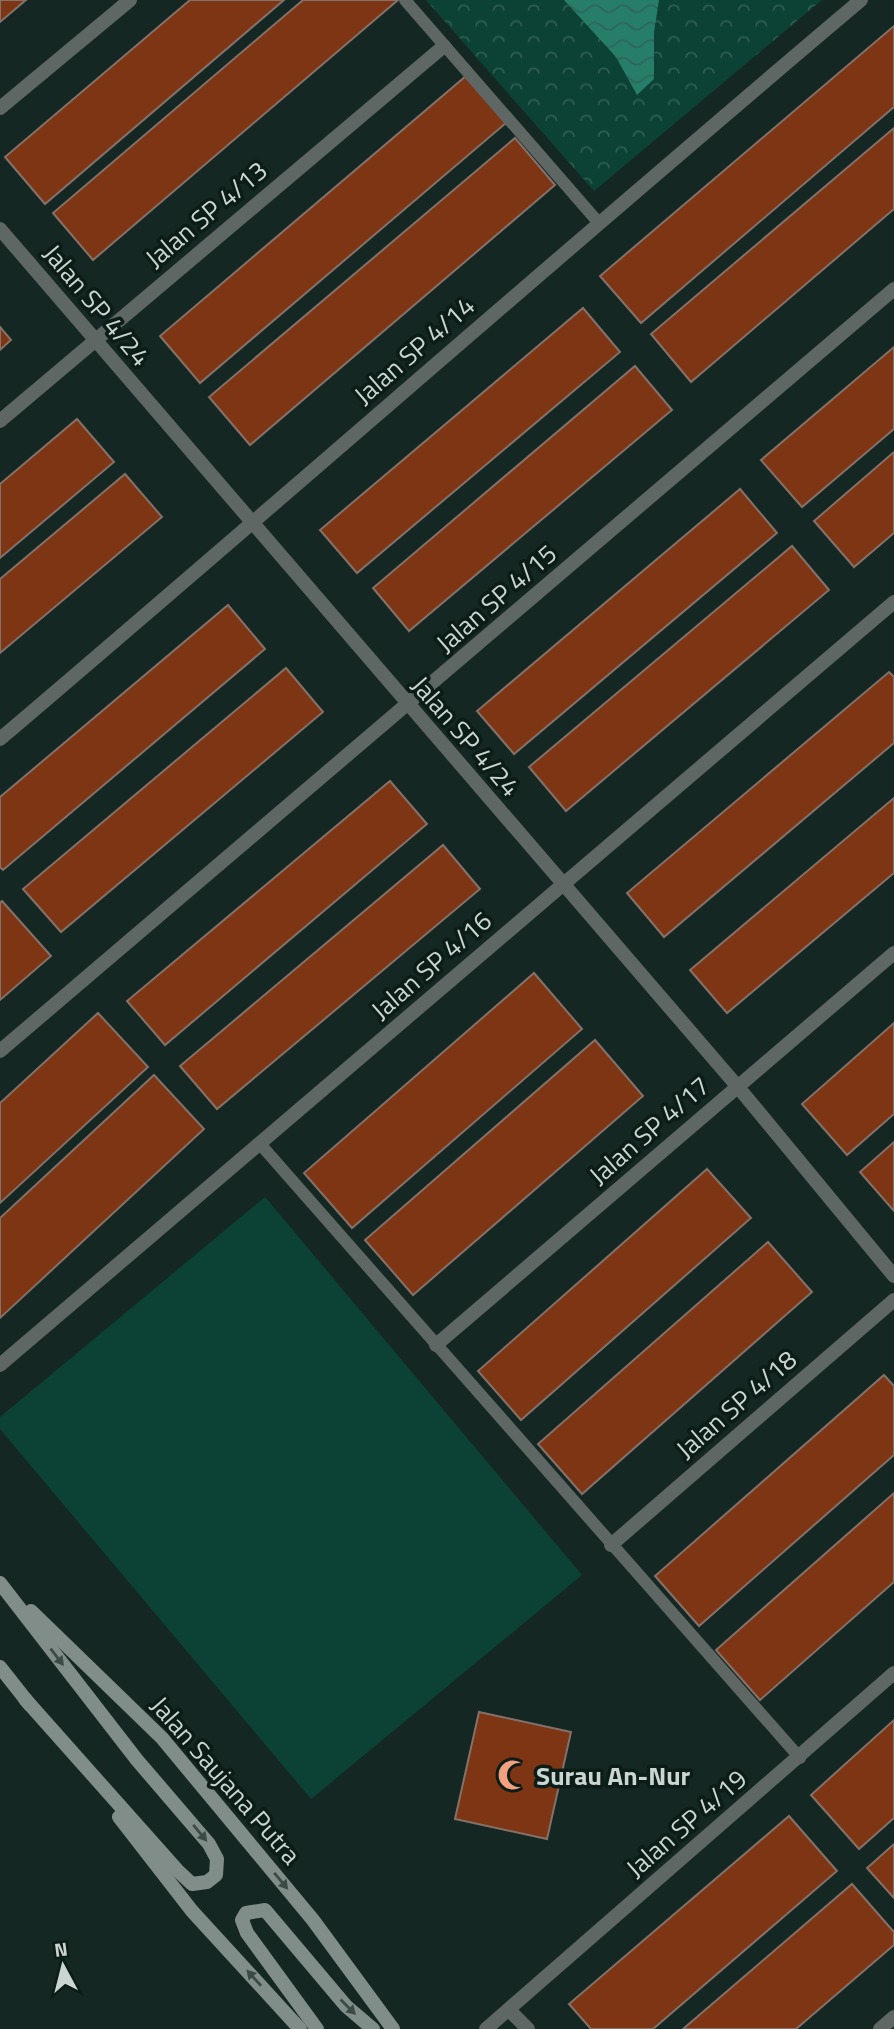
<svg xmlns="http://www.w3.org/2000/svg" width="894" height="2029" font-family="'Titillium Web',sans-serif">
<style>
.grass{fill:#0c4235}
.park{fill:url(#park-crowns)}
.water{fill:url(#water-waves)}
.building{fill:#7e3513;stroke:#83716a;stroke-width:2}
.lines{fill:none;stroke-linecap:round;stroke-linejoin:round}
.lane{stroke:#5e6764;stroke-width:12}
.street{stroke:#5e6764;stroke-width:14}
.secondary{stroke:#808d89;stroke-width:14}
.oneway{fill:#3a4a45}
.labels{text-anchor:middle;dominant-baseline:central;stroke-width:7;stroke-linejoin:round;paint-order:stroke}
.street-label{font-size:26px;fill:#cbd6d3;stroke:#0c1d18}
.poi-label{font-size:26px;font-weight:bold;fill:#cbd6d3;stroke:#0c1d18;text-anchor:start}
</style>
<defs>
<pattern id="park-crowns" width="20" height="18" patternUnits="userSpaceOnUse" patternTransform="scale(1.75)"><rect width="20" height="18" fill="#0c4235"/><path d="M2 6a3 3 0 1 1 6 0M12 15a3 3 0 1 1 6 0" fill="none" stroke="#2e5d51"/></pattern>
<pattern id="water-waves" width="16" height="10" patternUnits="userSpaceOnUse" patternTransform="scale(1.75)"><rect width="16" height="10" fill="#267e69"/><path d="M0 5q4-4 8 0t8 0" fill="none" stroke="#2f6558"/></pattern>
</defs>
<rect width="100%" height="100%" fill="#152722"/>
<polygon class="grass" points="265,1197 582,1575 311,1799 0,1429 0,1417"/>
<polygon class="park" points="426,0 822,0 594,191"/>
<polygon class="water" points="564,0 659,0 654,32 654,79 637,95 616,57"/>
<g class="building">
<polygon points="0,0 26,0 0,22"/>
<polygon points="190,0 284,0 45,204 5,157"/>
<polygon points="303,0 398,0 93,260 53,213"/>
<polygon points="894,26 894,107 641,323 600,276"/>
<polygon points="466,76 506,123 200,383 160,336"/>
<polygon points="894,128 894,209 691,382 651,334"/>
<polygon points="515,138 555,185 250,445 209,397"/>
<polygon points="583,308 620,352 357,573 320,530"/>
<polygon points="0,327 11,340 0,350"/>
<polygon points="894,347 894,429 802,507 761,460"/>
<polygon points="635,366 672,410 409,631 373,588"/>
<polygon points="77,419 114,462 0,558 0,484"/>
<polygon points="894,452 894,533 854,567 814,521"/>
<polygon points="125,474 162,517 0,653 0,579"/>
<polygon points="740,489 777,533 514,754 477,711"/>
<polygon points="792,546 829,590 566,811 529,767"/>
<polygon points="228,605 265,649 3,870 0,867 0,797"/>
<polygon points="286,668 323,712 61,932 23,889"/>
<polygon points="889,672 894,677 894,743 664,937 627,893"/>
<polygon points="390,781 427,824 165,1045 127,1001"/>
<polygon points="894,798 894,873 727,1013 690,970"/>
<polygon points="443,845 480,889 217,1109 180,1066"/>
<polygon points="2,901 51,956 0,1000 0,903"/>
<polygon points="534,973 582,1029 352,1228 304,1173"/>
<polygon points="98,1013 148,1067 0,1203 0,1103"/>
<polygon points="894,1023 894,1114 847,1155 802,1104"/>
<polygon points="595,1040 643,1096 413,1295 365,1240"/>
<polygon points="154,1075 204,1129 0,1318 0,1218"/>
<polygon points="894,1142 894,1211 860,1172"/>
<polygon points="707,1169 751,1218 521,1420 478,1371"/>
<polygon points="768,1242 812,1292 582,1494 538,1444"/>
<polygon points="884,1375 894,1386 894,1455 699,1626 655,1576"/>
<polygon points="894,1493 894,1582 760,1700 716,1650"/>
<polygon points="479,1712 571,1732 547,1839 455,1819"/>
<polygon points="894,1720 894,1818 859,1849 811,1795"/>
<polygon points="789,1816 837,1871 653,2029 591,2029 569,2004"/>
<polygon points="894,1844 894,1898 867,1868"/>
<polygon points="852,1884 894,1932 894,1945 796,2029 683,2029"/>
</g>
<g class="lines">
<g class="lane">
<polyline points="405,0 598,222"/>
<polyline points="261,1145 800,1758"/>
</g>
<g class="street">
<polyline points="0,108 130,0"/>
<polyline points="0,229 738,1087 894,1276"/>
<polyline points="0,421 444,46"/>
<path d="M 0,739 C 288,494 572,244 861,0"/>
<polyline points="0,1051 894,289"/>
<polyline points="436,1345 894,953"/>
<polyline points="0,1365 894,602"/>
<polyline points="611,1545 894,1300"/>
<polyline points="509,2010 528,2029"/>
<polyline points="486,2029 894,1673"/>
<polyline points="880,2029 894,2017"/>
</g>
<g class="secondary">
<polyline points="0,1583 137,1760 209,1844 217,1859 216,1875 207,1882 192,1884 177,1870 25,1699"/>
<polyline points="31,1611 162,1738 313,1920 393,2029"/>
<polyline points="0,1667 30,1705"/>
<polyline points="119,1817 192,1911 300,2029"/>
<polyline points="317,2029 247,1933 242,1920 246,1913 265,1910 346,2006 373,2029"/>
</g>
</g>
<defs><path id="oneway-solid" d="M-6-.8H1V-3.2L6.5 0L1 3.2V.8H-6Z" transform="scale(1.75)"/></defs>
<g class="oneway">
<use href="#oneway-solid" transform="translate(57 1657) rotate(52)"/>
<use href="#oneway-solid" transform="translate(200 1833) rotate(50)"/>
<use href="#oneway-solid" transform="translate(281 1881) rotate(50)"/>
<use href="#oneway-solid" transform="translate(254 1978) rotate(-132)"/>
<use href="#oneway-solid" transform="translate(348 2007) rotate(45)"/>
</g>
<defs>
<g id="mosque-bare" transform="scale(2.415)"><path d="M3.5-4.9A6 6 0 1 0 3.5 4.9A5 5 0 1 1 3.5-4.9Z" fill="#f2a07f" stroke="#0c1d18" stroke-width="2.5" paint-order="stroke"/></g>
</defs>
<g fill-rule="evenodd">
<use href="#mosque-bare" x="513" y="1775"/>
</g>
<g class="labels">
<g class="street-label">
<text transform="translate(206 214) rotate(-40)">Jalan SP 4/13</text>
<text transform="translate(97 305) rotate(50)">Jalan SP 4/24</text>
<text transform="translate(414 350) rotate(-41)">Jalan SP 4/14</text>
<text transform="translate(496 598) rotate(-41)">Jalan SP 4/15</text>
<text transform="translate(466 736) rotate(49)">Jalan SP 4/24</text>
<text transform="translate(431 965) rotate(-41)">Jalan SP 4/16</text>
<text transform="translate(649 1130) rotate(-41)">Jalan SP 4/17</text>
<text transform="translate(736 1404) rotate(-41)">Jalan SP 4/18</text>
<text transform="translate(226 1780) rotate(49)">Jalan Saujana Putra</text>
<text transform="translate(686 1823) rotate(-41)">Jalan SP 4/19</text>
</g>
<g class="poi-label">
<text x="536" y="1775">Surau An-Nur</text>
</g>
</g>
<g transform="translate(63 1966) rotate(353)" stroke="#0c1d18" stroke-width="5" paint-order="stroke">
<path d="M0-5L12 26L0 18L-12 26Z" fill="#cbd6d3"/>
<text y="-10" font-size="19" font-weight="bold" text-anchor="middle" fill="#cbd6d3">N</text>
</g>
</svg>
